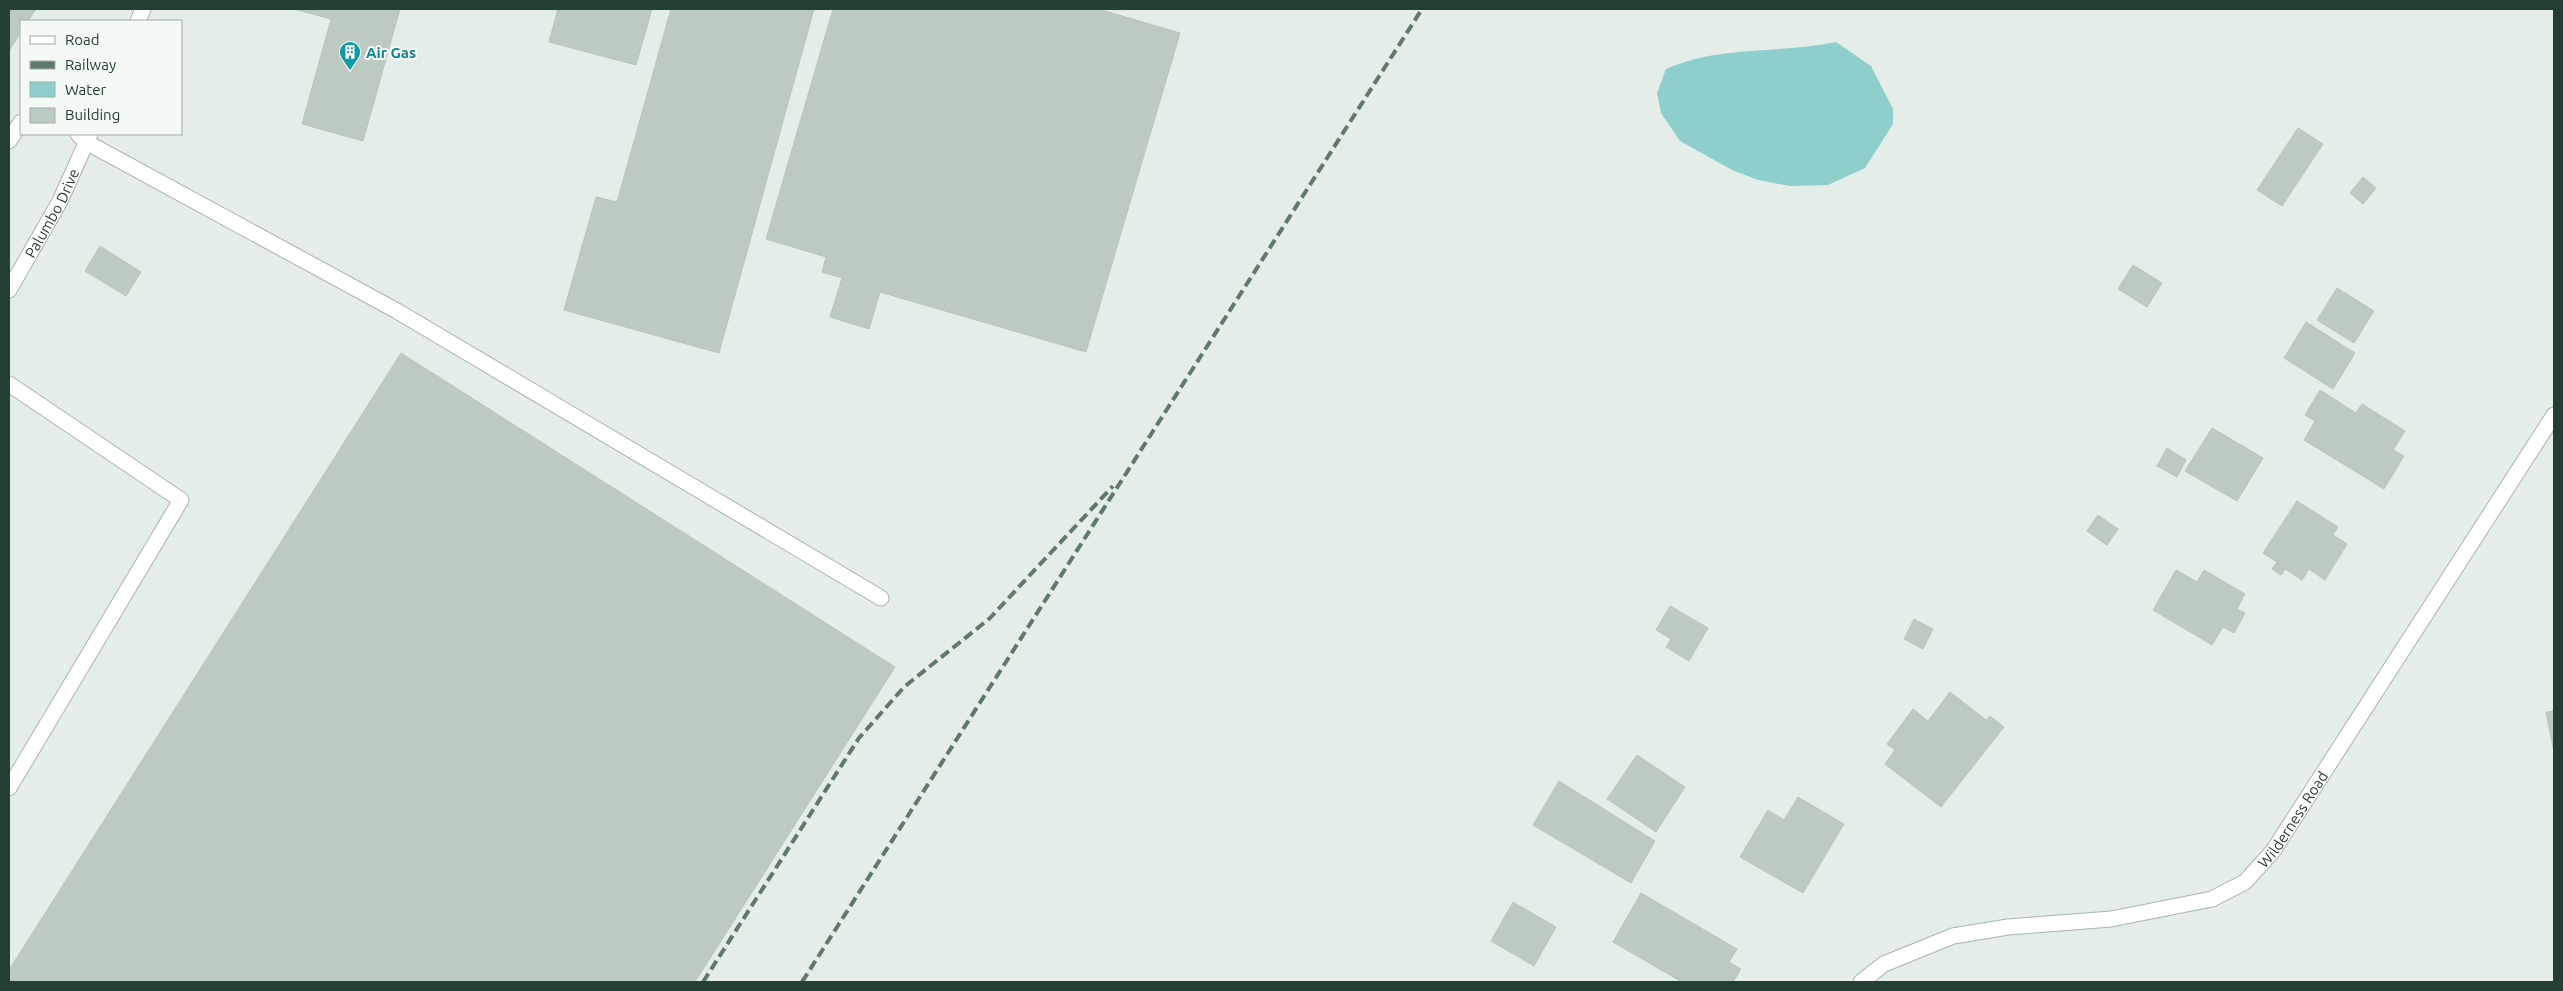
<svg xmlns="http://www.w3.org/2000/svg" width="2563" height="991" font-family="Ubuntu,sans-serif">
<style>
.water{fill:#8ecfcb}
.building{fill:#bccac2;stroke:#b6c6bc}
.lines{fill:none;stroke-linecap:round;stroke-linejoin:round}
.minor-casing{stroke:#a7b5ad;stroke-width:17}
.minor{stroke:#fff;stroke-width:15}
.rail{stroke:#5f796c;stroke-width:4;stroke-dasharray:10 5;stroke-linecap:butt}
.labels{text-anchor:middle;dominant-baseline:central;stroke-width:4;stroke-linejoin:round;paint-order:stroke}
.culture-label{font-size:15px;font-weight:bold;fill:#0d838f;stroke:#f4f9f6;text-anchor:start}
.street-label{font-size:15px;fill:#243e31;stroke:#f4f9f6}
</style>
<rect width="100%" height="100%" fill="#e4ede7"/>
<path class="water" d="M 1836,42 L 1871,66 L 1893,109 L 1893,124 L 1865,168 L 1828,185 L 1790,186 L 1758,180 L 1732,170 L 1680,141 L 1661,113 L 1657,93 L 1666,69 C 1719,45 1779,54 1836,42 Z"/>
<g class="building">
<polygon points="9,9 36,9 28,21 21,21 21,32 9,51"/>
<polygon points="294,9 400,9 363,141 302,124 331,19"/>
<polygon points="558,9 652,9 636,65 549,42"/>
<polygon points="671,9 814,9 719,353 564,310 596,197 617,202"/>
<polygon points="833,9 1098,9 1180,33 1086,352 880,292 869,329 830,317 842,278 822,272 826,257 766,239"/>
<polygon points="2298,128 2323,144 2282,206 2257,190"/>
<polygon points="2363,177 2376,188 2363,204 2350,193"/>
<polygon points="100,246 141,272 126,296 85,271"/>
<polygon points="2133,265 2162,283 2147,307 2118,289"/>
<polygon points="2337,288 2374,311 2354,343 2317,320"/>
<polygon points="2306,322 2355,353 2333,389 2284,358"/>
<polygon points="401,353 895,667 695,982 9,982 9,970"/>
<polygon points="2320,390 2356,413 2362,404 2405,431 2393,450 2404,456 2384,489 2304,440 2315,421 2305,415"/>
<polygon points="2212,428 2263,458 2237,501 2185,471"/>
<polygon points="2167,448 2186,460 2177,477 2157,466"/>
<polygon points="2297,501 2338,527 2333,535 2347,544 2325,580 2309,569 2302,580 2285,569 2281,575 2272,569 2277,562 2263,553"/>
<polygon points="2098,515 2118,529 2107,545 2087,531"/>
<polygon points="2176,570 2197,582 2204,570 2245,594 2237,609 2245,613 2234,633 2223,627 2212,645 2153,610"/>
<polygon points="1670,606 1708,628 1689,661 1666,647 1671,639 1656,630"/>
<polygon points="1914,619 1933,629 1923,649 1904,639"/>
<polygon points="1950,692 1986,720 1990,716 2004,727 1941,807 1885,764 1895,750 1887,744 1913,709 1928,721"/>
<polygon points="2554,711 2554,752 2546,712"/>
<polygon points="1637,755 1685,787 1656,832 1607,799"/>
<polygon points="1559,781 1655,841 1631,883 1533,825"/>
<polygon points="1798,797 1844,824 1803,893 1740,857 1768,810 1784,820"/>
<polygon points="1641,893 1737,949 1729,962 1741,969 1733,982 1682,982 1613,942"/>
<polygon points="1513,902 1556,927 1534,966 1491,941"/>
</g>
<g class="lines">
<g class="minor-casing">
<g id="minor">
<polyline points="138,21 143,9"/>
<polyline points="78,134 86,142 397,311 881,598"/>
<polyline points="9,141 21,122"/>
<path id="s1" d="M 9,290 L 60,201 L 90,134"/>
<polyline points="9,384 181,500 9,788"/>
<path id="s2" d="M 1861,982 L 1884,964 L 1953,936 L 2008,927 L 2111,919 L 2212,899 L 2245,882 L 2273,851 L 2554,415"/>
</g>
</g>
<use href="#minor" class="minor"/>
<g class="rail">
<polyline points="703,982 859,738 904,687 989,619 1113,486"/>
<polyline points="802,982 1422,9"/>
</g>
</g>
<defs>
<g id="building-pin" transform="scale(1.125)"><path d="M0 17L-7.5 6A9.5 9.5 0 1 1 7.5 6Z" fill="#0f9aa8" stroke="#f4f9f6"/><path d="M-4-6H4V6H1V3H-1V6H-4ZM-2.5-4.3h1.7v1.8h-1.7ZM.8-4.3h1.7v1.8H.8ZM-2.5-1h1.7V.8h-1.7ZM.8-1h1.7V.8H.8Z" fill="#fff"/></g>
</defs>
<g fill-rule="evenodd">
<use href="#building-pin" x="350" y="52"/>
</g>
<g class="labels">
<g class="culture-label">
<text x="366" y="52">Air Gas</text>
</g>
<g class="street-label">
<text stroke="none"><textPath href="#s1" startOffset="88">Palumbo Drive</textPath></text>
<text stroke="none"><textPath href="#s2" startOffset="482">Wilderness Road</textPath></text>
</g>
</g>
<rect width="2563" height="991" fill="none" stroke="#243e31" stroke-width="20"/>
<rect x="20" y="20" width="162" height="115" fill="#f4f9f6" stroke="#a1aea7"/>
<rect x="30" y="36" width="25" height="8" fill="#ffffff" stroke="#a1aea7"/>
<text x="65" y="45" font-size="15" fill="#243e31">Road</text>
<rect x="30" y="61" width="25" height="8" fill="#5f796c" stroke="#a1aea7"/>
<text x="65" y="70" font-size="15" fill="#243e31">Railway</text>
<rect x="30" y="82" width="25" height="15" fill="#8ecfcb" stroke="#a1aea7"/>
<text x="65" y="95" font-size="15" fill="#243e31">Water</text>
<rect x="30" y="108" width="25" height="15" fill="#bccac2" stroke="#a1aea7"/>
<text x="65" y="120" font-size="15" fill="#243e31">Building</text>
</svg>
